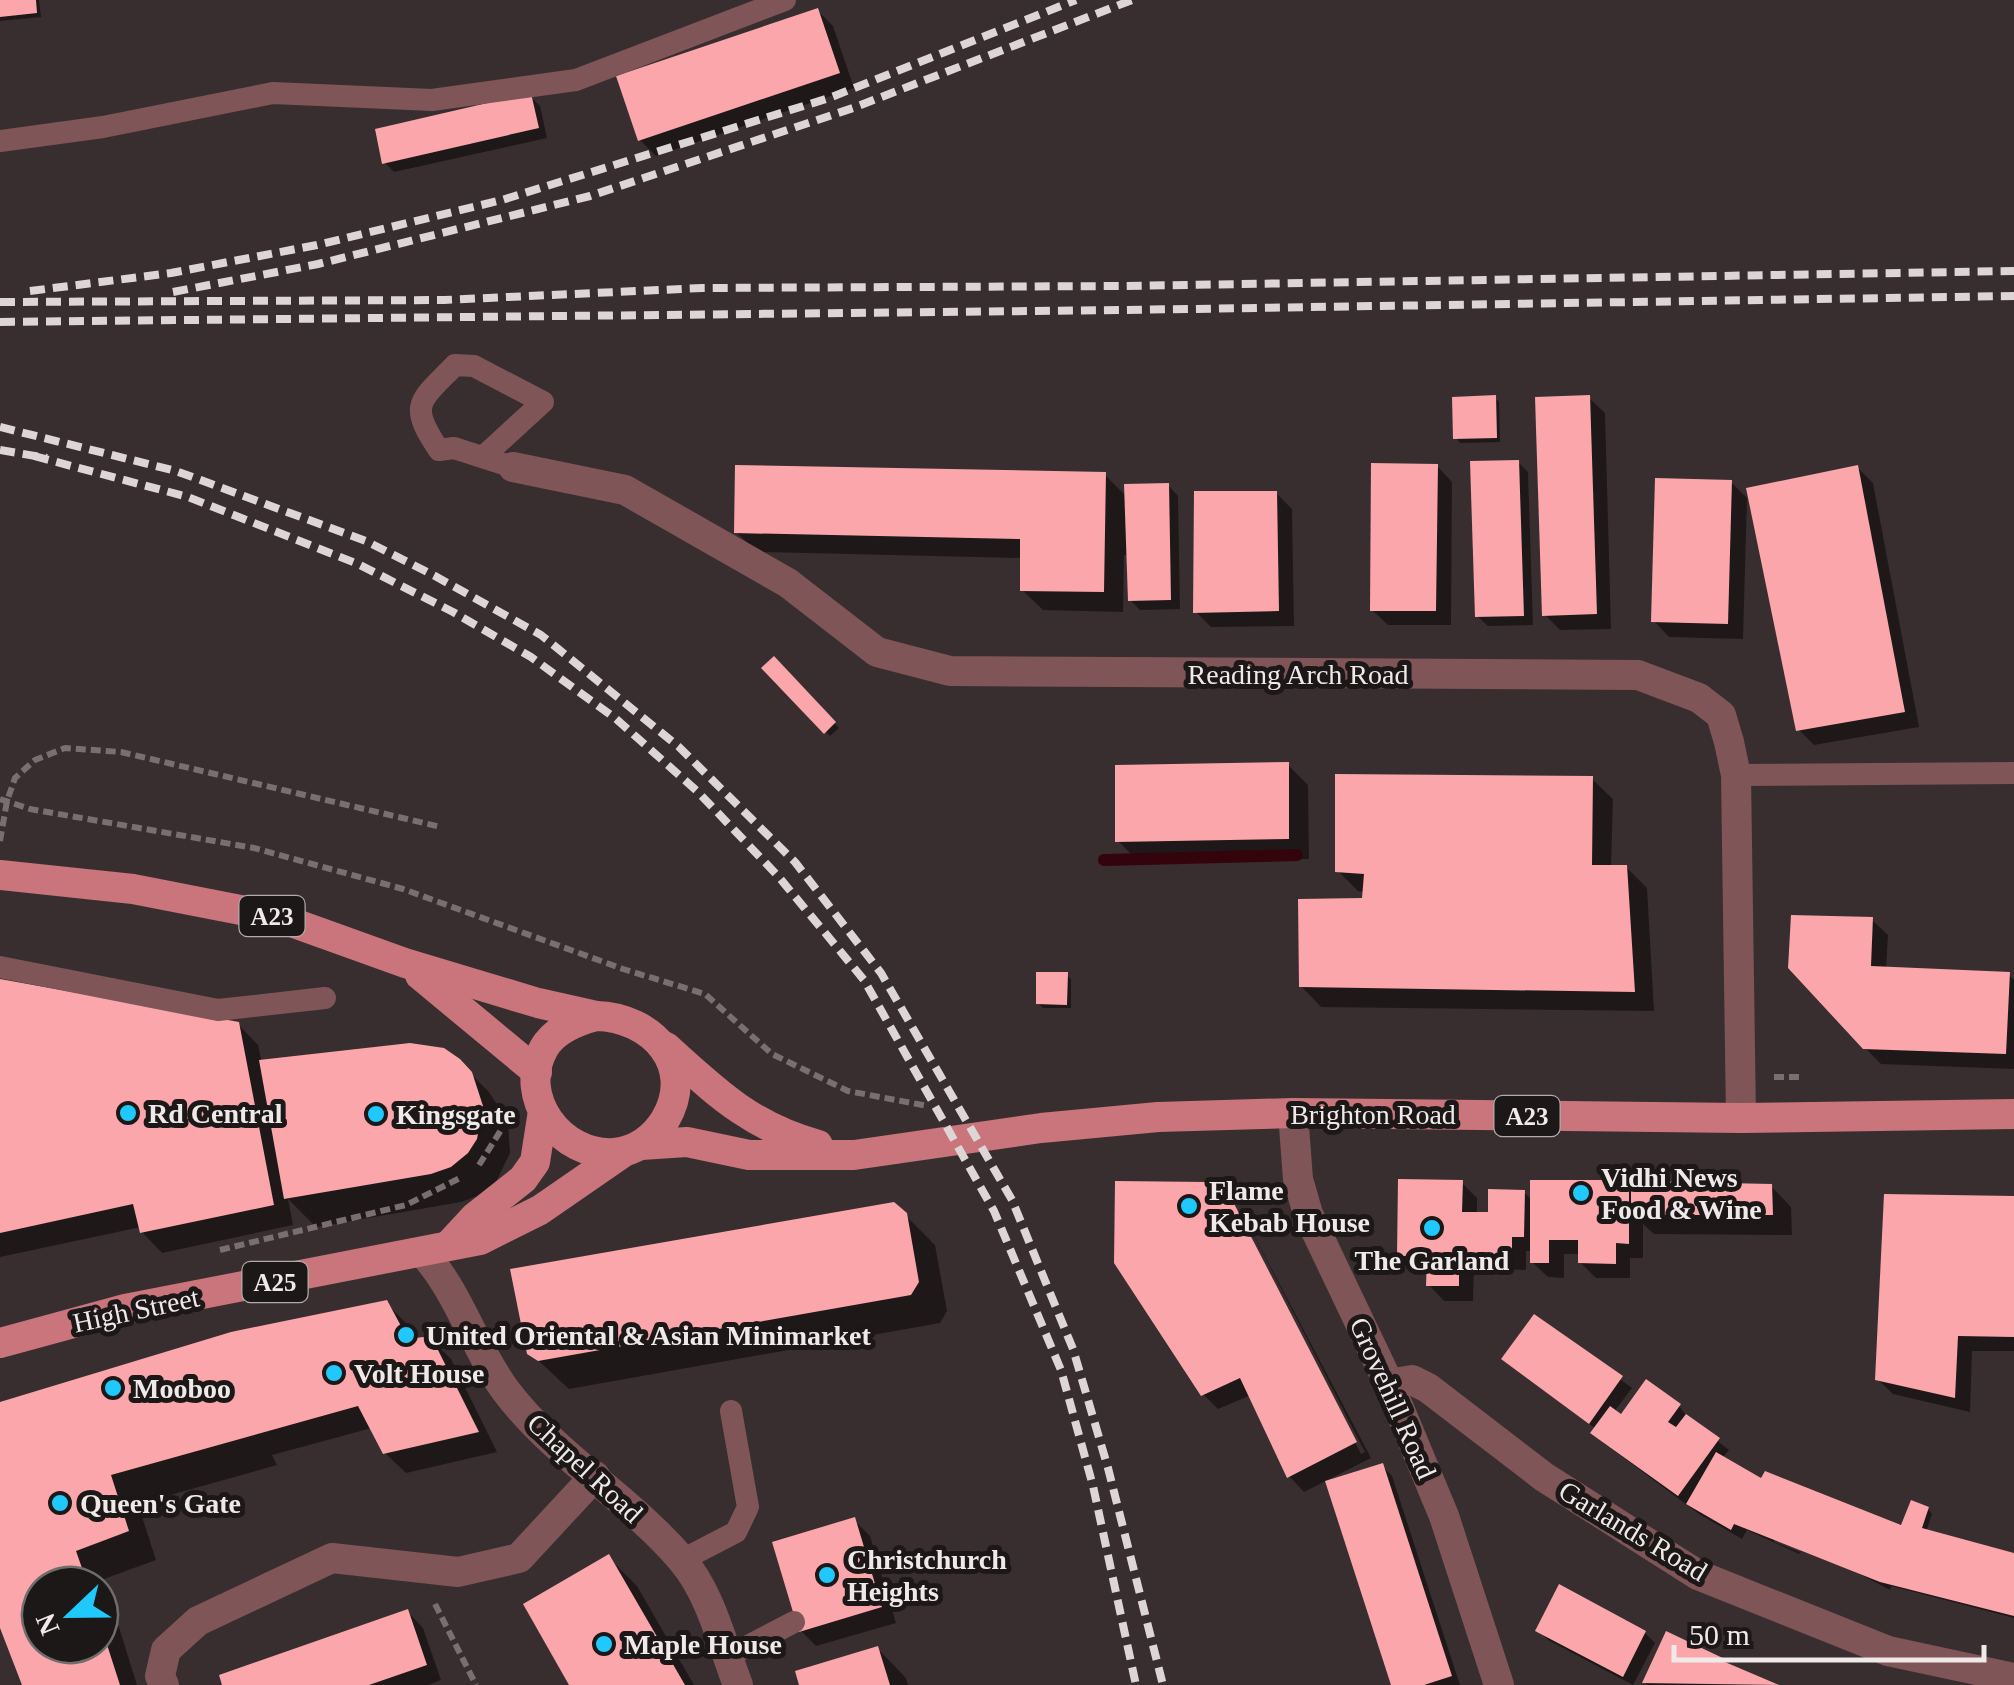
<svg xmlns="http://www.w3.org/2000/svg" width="2014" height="1685" font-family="Georgia,serif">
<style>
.shadow{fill:#0007;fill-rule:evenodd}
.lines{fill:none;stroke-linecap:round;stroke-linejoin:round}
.stream{stroke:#33040c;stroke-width:12}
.building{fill:#faa6ab}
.path{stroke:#796f70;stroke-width:6;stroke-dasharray:10 5;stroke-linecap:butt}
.lane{stroke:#7f5557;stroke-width:22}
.street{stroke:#7f5557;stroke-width:30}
.primary{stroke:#c9757b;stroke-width:30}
.rail{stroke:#ddd6d6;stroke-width:8;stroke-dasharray:15 8;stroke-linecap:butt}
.poi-dot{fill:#1fc9fd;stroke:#1d1818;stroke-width:4}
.labels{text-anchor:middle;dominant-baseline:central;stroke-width:10;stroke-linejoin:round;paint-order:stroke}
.shield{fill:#1d1818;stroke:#b1aaaa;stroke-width:2.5}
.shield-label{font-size:25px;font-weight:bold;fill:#f0e9e9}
.street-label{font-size:28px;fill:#f0e9e9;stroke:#1d1818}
.poi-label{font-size:28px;font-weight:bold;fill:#f0e9e9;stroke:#1d1818;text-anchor:start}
</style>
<rect width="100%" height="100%" fill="#392e2f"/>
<g class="shadow">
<polygon points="0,0 39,0 41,17 0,21"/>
<polygon points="817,10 833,26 854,88 656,156 640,140"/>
<polygon points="530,96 540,106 547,138 394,172 384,162"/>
<polygon points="1495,398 1499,402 1500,442 1460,443 1456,438"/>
<polygon points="1589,398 1605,413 1611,629 1560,630 1545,615"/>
<polygon points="1518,462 1528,472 1533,625 1488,626 1477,616"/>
<polygon points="1437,466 1452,482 1451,625 1388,625 1372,610"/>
<polygon points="1857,467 1873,483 1919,727 1814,745 1798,729"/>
<polygon points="1105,475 1127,497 1168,485 1178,496 1180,609 1140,610 1130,600 1129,555 1124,555 1123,612 1043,610 1022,590 1023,558 757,552 736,532"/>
<polygon points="1731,482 1747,498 1743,639 1669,637 1654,621"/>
<polygon points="1276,493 1292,509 1294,626 1211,627 1196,612"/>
<polygon points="774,660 839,728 830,736 765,668"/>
<polygon points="1288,765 1308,785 1309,859 1138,861 1118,841"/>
<polygon points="1592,779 1613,799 1611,867 1626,867 1647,888 1654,1011 1321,1007 1301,986 1365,901 1365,892 1358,891 1338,871"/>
<polygon points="1872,920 1888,935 1886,969 2009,975 2014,980 2014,1069 1881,1064 1865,1048"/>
<polygon points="1067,975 1071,979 1071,1008 1043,1008 1038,1003"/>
<polygon points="0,982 238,1024 258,1045 262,1063 458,1061 488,1091 508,1120 510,1153 496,1182 480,1195 461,1202 316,1227 288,1199 293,1225 162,1253 142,1232 141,1227 0,1257"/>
<polygon points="1462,1183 1477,1198 1477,1215 1490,1215 1524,1192 1533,1201 1628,1183 1633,1188 1771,1186 1791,1207 1792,1235 1654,1234 1643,1224 1643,1258 1630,1258 1630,1278 1596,1278 1580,1262 1580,1254 1564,1254 1564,1278 1548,1277 1532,1262 1532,1251 1526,1251 1526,1270 1474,1268 1473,1301 1444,1301 1429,1285 1429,1270 1415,1270 1399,1255"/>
<polygon points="1226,1192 1233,1200 1229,1200 1361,1454 1365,1452 1237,1203 1371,1458 1304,1492 1289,1476 1251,1395 1218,1409 1203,1394"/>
<polygon points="2014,1198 2014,1351 1972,1351 1970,1412 1893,1394 1877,1379"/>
<polygon points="905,1215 935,1245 947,1311 940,1323 569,1389 529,1352"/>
<path d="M 386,1303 L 407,1324 L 416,1340 L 430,1338 L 451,1359 L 497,1452 L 406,1473 L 385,1453 L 372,1428 L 272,1455 L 277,1465 L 138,1504 L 156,1560 L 104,1579 L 137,1685 L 23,1685 L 0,1624 L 0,1405 ZM 40,1585 L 100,1585 L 100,1645 L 40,1645 Z"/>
<path d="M 1535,1317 L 1632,1388 L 1614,1412 L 1622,1417 L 1679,1406 L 1688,1418 L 1729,1450 L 1722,1458 L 1762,1482 L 1900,1527 L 1928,1509 L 1932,1514 L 1926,1532 L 2014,1553 L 2014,1618 L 1891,1586 L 1890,1590 L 1852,1570 L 1801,1551 L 1799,1554 L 1747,1530 L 1742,1539 L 1699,1514 L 1604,1443 L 1596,1429 L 1514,1368 ZM 1774,1536 L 1802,1548 L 1800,1552 L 1774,1542 Z"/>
<polygon points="1382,1466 1392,1476 1460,1685 1394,1685"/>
<polygon points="854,1520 870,1536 896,1623 816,1646 801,1631"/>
<polygon points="608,1557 637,1586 694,1685 572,1685"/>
<polygon points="408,1612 423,1628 441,1680 428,1685 225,1685"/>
<polygon points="1538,1630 1645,1633 1655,1643 1633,1685 1548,1640"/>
<polygon points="1667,1635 1728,1663 1730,1665 1727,1666 1772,1685 1648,1685 1645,1683"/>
<polygon points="878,1649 906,1678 908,1685 802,1685"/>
</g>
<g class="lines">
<polyline class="stream" points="1104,860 1297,855"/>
</g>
<g class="building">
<polygon points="0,0 36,0 37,13 0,17"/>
<polygon points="818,8 840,73 638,141 616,76"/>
<polygon points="531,93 539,128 382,164 375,129"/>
<polygon points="1496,395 1497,438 1453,439 1452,397"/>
<polygon points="1590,395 1597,614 1542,616 1535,397"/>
<polygon points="1519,460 1524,616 1475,617 1470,461"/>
<polygon points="1371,463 1438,464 1436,611 1370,611"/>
<polygon points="735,465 1106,472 1104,592 1020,591 1020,539 734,533"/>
<polygon points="1858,465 1905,712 1796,731 1746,488"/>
<polygon points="1655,478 1732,480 1728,624 1651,622"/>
<polygon points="1169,483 1171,600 1128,601 1124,484"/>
<polygon points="1194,491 1277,491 1279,611 1193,613"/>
<polygon points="774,656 836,722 824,734 761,668"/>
<polygon points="1289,762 1289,839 1115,842 1115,765"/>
<polygon points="1335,774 1593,776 1592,865 1627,865 1635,992 1299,987 1298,899 1362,898 1364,874 1335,872"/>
<polygon points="1791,915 1873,917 1871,966 2010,972 2006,1054 1863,1049 1788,968"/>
<polygon points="1036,972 1068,972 1067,1005 1036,1004"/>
<polygon points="0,979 239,1022 274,1205 140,1233 133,1204 0,1233"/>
<polygon points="410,1043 444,1048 460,1059 472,1072 483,1106 477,1139 468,1153 451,1167 431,1174 284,1199 259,1060"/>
<polygon points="1398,1179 1463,1180 1462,1212 1488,1212 1488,1189 1525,1190 1524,1237 1512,1237 1512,1255 1459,1254 1459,1286 1426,1286 1427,1256 1397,1256"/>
<polygon points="1530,1180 1629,1180 1629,1244 1616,1243 1616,1264 1578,1263 1578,1240 1549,1240 1549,1263 1530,1263"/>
<polygon points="1115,1181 1208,1182 1227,1190 1357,1442 1287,1478 1240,1378 1201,1396 1114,1263"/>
<polygon points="1631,1181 1772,1184 1773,1215 1631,1215"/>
<polygon points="1884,1194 2014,1196 2014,1337 1958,1336 1955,1398 1875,1380"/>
<polygon points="894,1202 907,1213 919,1282 911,1295 538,1361 527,1354 510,1269"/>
<polygon points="387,1300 408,1339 431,1336 479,1432 383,1454 358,1406 111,1475 129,1531 76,1551 88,1585 40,1585 40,1645 100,1645 101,1626 120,1685 22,1685 0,1628 0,1402 231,1332"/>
<polygon points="1534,1314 1623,1376 1589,1424 1501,1359"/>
<polygon points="1646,1379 1681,1404 1668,1422 1676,1427 1686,1414 1720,1438 1678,1496 1590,1433 1610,1406 1621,1414"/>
<polygon points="1716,1452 1761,1478 1765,1471 1901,1525 1911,1500 1929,1507 1922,1528 2014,1553 2014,1616 1880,1582 1734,1524 1731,1530 1686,1504"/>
<polygon points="1383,1463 1452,1676 1424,1685 1391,1685 1325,1481"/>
<polygon points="855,1517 882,1607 799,1632 772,1542"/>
<polygon points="609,1554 685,1685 569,1685 523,1604"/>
<polygon points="1559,1584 1646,1631 1623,1677 1535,1631"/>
<polygon points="408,1609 427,1665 369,1685 222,1685 219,1675"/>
<polygon points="1666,1631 1729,1661 1725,1662 1779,1685 1642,1683"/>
<polygon points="878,1646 890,1685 799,1685 795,1671"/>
</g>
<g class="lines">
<g class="path">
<polyline points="0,799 30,809 254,848 403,889 623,969 705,994 772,1054 848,1091 928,1106"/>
<polyline points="0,841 7,801 15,778 35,760 65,748 121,752 441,827"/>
<polyline points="1774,1077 1801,1077"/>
<polyline points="479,1165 501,1130"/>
<polyline points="220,1250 406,1205 460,1178"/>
<polyline points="435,1604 476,1685"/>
</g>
<g class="lane">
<polyline points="0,141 103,127 273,93 432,100 576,80 785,0"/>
<path d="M 484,456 L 543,402 L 474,366 L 455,365 C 419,402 408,404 439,450 L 454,448 L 513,467"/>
<polyline points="1736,775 2014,773"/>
<polyline points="0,967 218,1010 325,998"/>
<polyline points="682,1560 736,1532 748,1507 731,1411"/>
<polyline points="727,1657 794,1622"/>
</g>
<g class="street">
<polyline points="513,467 625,490 788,583 877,652 950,671 1638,675 1699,698 1721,715 1729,742 1736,775 1741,1118"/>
<polyline points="1293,1113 1298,1179 1308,1214 1389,1384 1444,1516 1499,1685"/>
<path d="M 424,1254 C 460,1294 474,1348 506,1391 C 555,1456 629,1498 682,1560 C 711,1594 722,1644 738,1685"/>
<polyline points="1389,1384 1412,1380 1428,1388 1544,1477 1698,1575 1888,1651 2014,1678"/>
<polyline points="164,1685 160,1676 166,1650 198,1621 332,1558 458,1572 519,1558 595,1476"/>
</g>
<g class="primary">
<polyline points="0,875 133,889 277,917 405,963 538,1003 596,1016"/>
<polyline points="420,975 537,1072"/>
<path d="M 596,1016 C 652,1017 697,1066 665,1120 C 654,1138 636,1151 615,1153 C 561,1157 516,1097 544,1048 C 555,1029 577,1021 596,1016 Z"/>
<path d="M 666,1047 C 717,1093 750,1126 818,1145"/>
<polyline points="641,1145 687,1142 749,1155 854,1155 1041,1128 1158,1117 1293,1113 1741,1118 2014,1114"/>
<polyline points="449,1245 475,1217 523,1179 535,1162 543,1111"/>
<polyline points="0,1343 125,1309 480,1240 540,1210 624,1152"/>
</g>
<g class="rail">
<polyline points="30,291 171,273 317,245 502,200 829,98 1076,0"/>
<polyline points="173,292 318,264 590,196 853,108 1132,0"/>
<polyline points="0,302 444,300 702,288 1124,286 2014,271"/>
<polyline points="0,322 1125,310 2014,296"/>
<polyline points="0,427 176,471 366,541 435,576 541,635 679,747 795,862 881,973 1012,1200 1073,1349 1108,1468 1163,1685"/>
<polyline points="0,450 47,458"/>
<polyline points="34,456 188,497 358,564 453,612 531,657 615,718 697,791 778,876 864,980 994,1211 1061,1370 1093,1486 1136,1685"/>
</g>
</g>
<g class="poi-dot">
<circle cx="128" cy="1113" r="10"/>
<circle cx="376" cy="1114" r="10"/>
<circle cx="1581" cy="1193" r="10"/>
<circle cx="1189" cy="1206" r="10"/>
<circle cx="1432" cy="1228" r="10"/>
<circle cx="406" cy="1335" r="10"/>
<circle cx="334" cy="1373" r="10"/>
<circle cx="113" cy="1388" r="10"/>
<circle cx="60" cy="1503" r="10"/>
<circle cx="827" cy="1575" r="10"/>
<circle cx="604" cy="1644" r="10"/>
</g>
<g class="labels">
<g class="shield">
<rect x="239.5" y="896" width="65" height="40" rx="8"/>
<rect x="1494.5" y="1096" width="65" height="40" rx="8"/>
<rect x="242.5" y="1262" width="65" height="40" rx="8"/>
</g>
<g class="shield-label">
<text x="272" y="916">A23</text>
<text x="1527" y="1116">A23</text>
<text x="275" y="1282">A25</text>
</g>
<g class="street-label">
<text x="1298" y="674">Reading Arch Road</text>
<text x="1373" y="1114">Brighton Road</text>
<text transform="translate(136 1310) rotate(-12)">High Street</text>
<text transform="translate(1393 1398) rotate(66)">Grovehill Road</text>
<text transform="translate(585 1468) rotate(43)">Chapel Road</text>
<text transform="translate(1633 1531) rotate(31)">Garlands Road</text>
</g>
<g class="poi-label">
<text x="148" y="1113">Rd Central</text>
<text x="396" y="1114">Kingsgate</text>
<text x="1601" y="1177">Vidhi News<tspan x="1601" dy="32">Food &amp; Wine</tspan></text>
<text x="1209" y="1190">Flame<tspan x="1209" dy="32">Kebab House</tspan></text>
<text x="1432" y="1260" text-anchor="middle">The Garland</text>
<text x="426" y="1335">United Oriental &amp; Asian Minimarket</text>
<text x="354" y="1373">Volt House</text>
<text x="133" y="1388">Mooboo</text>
<text x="80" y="1503">Queen's Gate</text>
<text x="847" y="1559">Christchurch<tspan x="847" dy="32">Heights</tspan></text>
<text x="624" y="1644">Maple House</text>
</g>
</g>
<g transform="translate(70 1615) rotate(248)"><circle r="48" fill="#1d1818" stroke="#716c6c" stroke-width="2.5"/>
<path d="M0-8L18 38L0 25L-18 38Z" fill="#1fc9fd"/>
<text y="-15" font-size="28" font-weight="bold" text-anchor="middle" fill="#f0e9e9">N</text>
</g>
<path d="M1674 1645v15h310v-15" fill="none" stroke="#f0e9e9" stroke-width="5"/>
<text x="1689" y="1645" font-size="30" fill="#f0e9e9" stroke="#1d1818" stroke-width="8" paint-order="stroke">50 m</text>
</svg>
